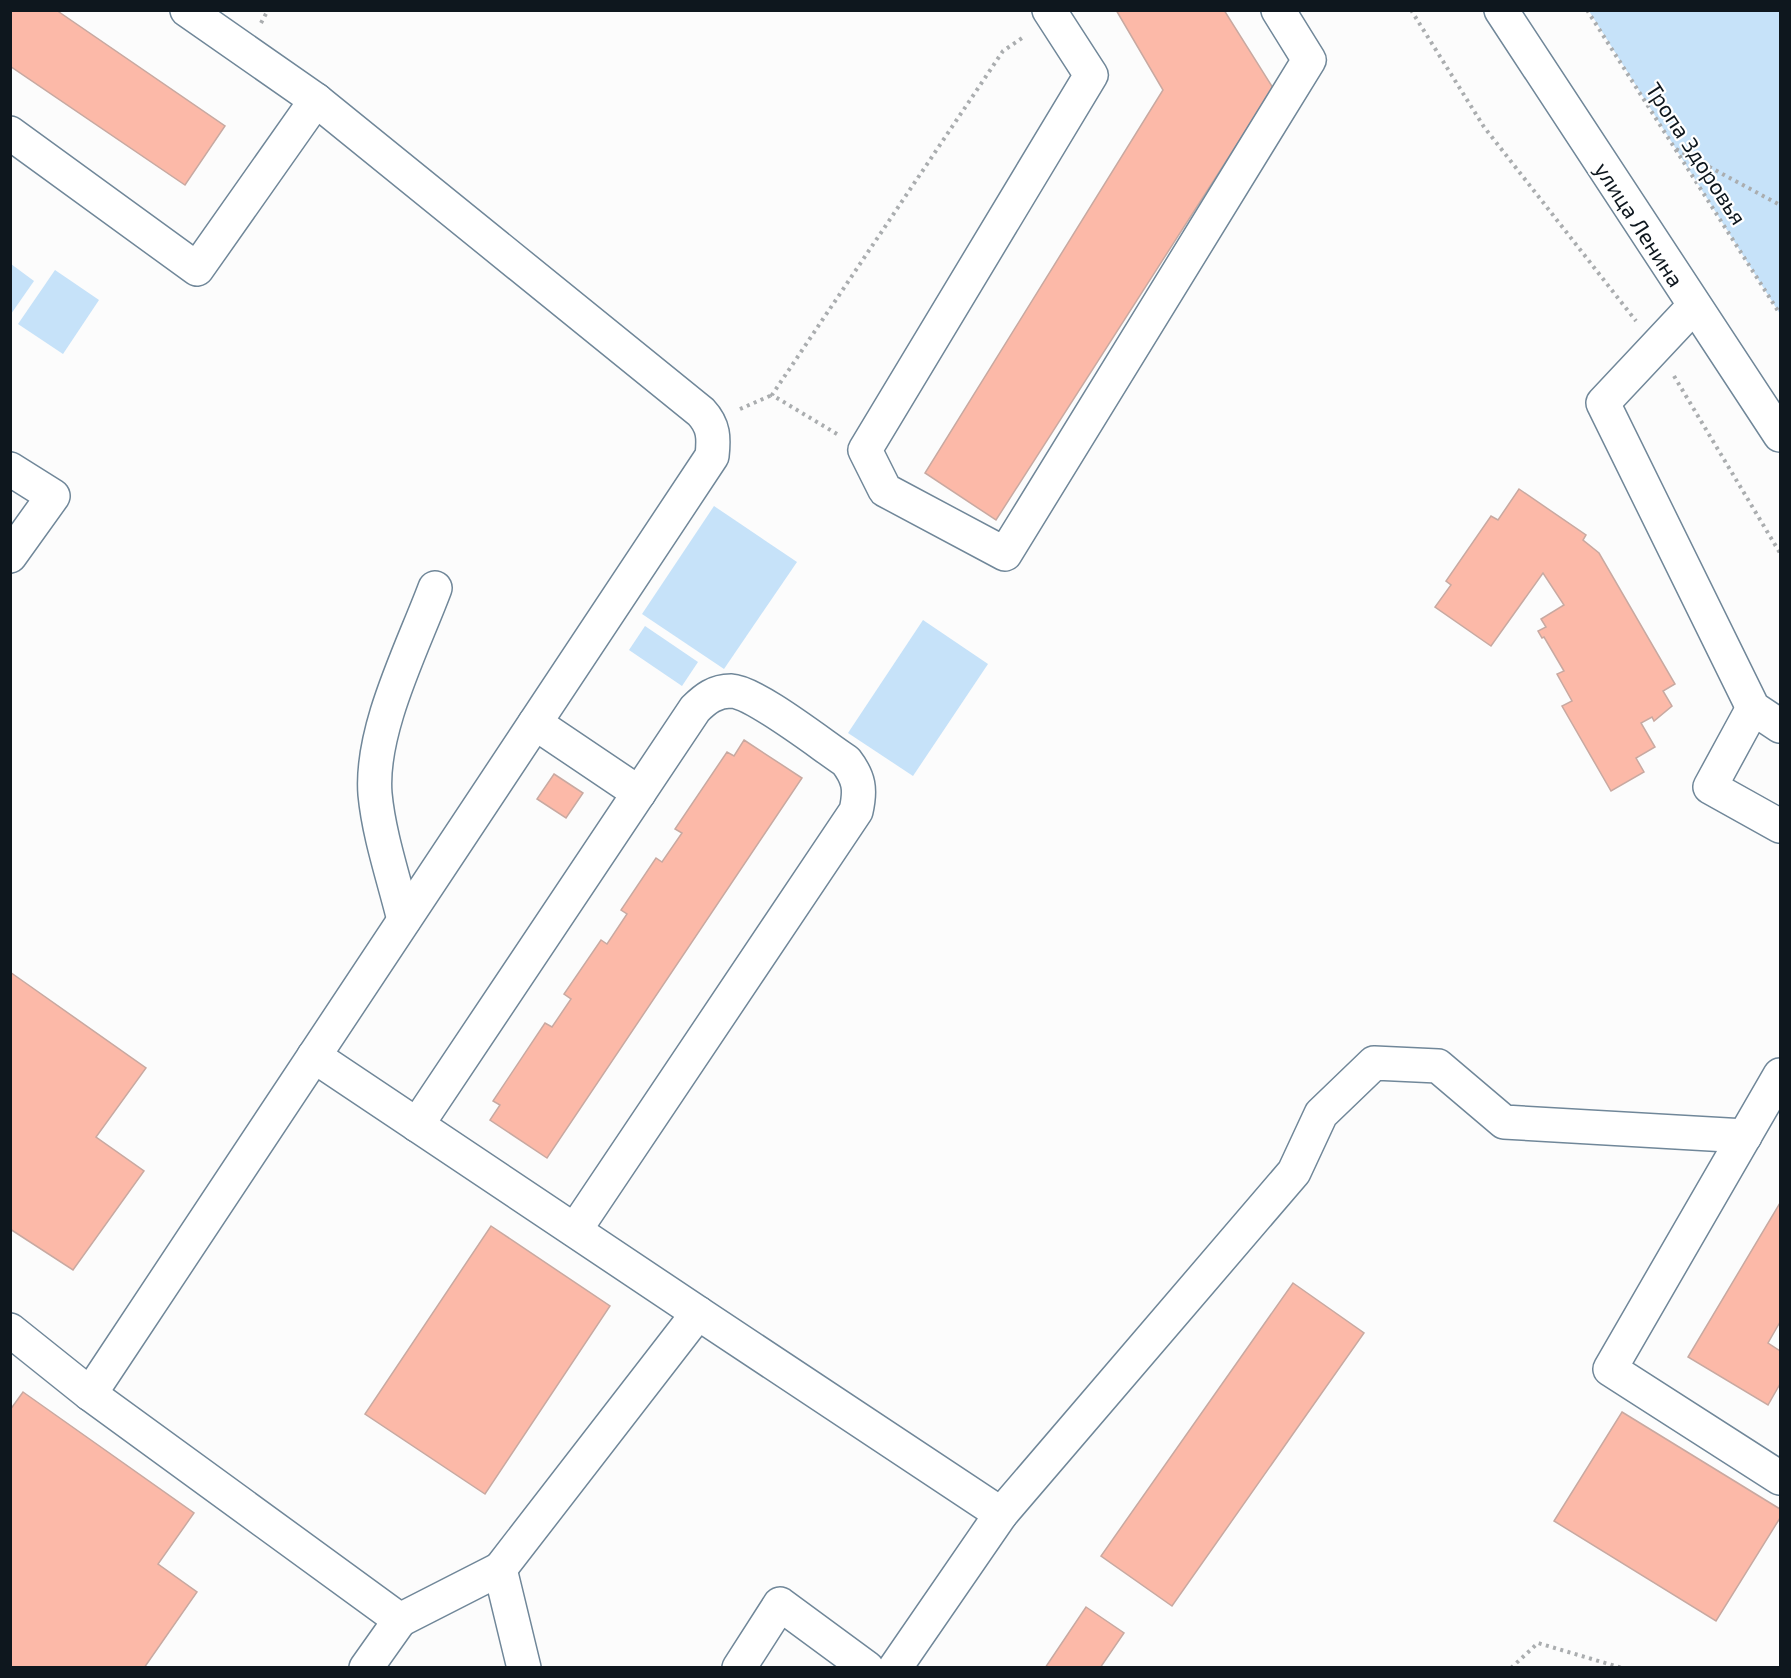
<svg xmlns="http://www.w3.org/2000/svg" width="1791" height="1678" font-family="'Exo 2',sans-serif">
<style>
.green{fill:#c6e2f9}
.building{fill:#fcb9a8;stroke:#c8a9a1;stroke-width:1.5}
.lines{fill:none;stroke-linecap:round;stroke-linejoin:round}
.minor-casing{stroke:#708799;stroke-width:36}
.path{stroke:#aaadaf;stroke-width:4;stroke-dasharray:3 4.5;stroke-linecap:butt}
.minor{stroke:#fff;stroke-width:33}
.labels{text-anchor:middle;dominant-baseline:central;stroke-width:4.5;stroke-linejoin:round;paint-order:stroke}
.street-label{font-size:22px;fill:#0e171e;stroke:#fff}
</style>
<rect width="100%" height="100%" fill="#fcfcfc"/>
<g class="green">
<polygon points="1589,11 1780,11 1780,314"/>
<polygon points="11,264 34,281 11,314"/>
<polygon points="55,270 99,300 63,354 18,324"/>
<polygon points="714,506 797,562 724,669 642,614"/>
<polygon points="923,620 988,664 913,776 848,733"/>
<polygon points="645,626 698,662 682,686 629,650"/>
</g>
<g class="building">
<polygon points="10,10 56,10 225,126 185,185 10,66"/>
<polygon points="1116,10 1224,10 1273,88 996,520 925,473 1163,90"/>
<polygon points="1519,489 1586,535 1583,540 1599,553 1675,684 1663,691 1672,706 1654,721 1652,717 1641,723 1655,747 1636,758 1644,772 1611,791 1562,706 1572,701 1557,674 1564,671 1544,637 1542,638 1538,631 1546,627 1541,619 1564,605 1543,573 1491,646 1435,607 1451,585 1446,581 1491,516 1498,520"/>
<polygon points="744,740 802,778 547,1158 490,1120 500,1105 493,1101 545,1023 552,1027 571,999 564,994 601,940 607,944 627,914 621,910 656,858 662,862 682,833 675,829 727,752 734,756"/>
<polygon points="554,774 583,793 566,818 537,799"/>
<polygon points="10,972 146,1068 96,1137 144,1171 73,1270 10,1229"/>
<polygon points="1780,1203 1780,1322 1768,1343 1780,1351 1780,1384 1768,1405 1688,1357"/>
<polygon points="491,1226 610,1306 485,1494 365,1414"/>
<polygon points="1293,1283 1364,1333 1172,1606 1101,1556"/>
<polygon points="23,1392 194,1513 158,1564 197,1592 144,1668 10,1668 10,1410"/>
<polygon points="1622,1412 1780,1509 1780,1518 1716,1621 1554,1521"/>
<polygon points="1086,1607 1124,1633 1100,1668 1045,1668"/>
</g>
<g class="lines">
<g class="minor-casing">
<g id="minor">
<polyline points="1049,10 1091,75 865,450 885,490 1005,554 1309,60 1278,10"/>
<polyline points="1501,10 1780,435"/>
<polyline points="10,133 197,269 316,100 187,10"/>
<polyline points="1694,306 1603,403 1753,708 1780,726"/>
<polyline points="10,469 53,496 10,556"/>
<polyline points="1753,708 1710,787 1780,826"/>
<polyline points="535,723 639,793"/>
<path d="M 404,920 C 394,879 379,836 375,794 C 370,730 413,647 435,588"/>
<polyline points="314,1056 698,1313"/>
<polyline points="1780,1075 1610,1369 1780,1478"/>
<path d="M 417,1125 L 695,709 C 705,699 715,691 731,691 C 755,692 823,746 846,761 C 859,778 861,789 856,811 L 575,1230"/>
<polyline points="10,1330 90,1394 400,1620 366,1668"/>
<path d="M 90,1394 L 712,456 C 714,438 714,426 701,412 L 316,100"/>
<polyline points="1001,1514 1294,1172 1321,1114 1374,1063 1438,1066 1504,1122 1745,1136"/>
<polyline points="500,1569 698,1313 1001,1514 895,1668"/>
<polyline points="400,1620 500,1569 524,1668"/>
<polyline points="739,1668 780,1604 867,1668"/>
</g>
</g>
<g class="path">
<polyline points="1411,10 1484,127 1636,321"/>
<polyline points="1587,10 1780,314"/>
<polyline points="261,23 268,10"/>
<polyline points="1676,149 1780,205"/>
<polyline points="1674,376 1780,553"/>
<polyline points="740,409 772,395"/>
<polyline points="837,434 772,395 1003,51 1025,36"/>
<polyline points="1511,1668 1538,1643 1622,1668"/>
</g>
<use href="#minor" class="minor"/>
</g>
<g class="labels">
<g class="street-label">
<text transform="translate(1697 153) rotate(57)">Тропа Здоровья</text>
<text transform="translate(1640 224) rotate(57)">улица Ленина</text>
</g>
</g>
<rect width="1791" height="1678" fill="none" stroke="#0e171e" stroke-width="24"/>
</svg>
